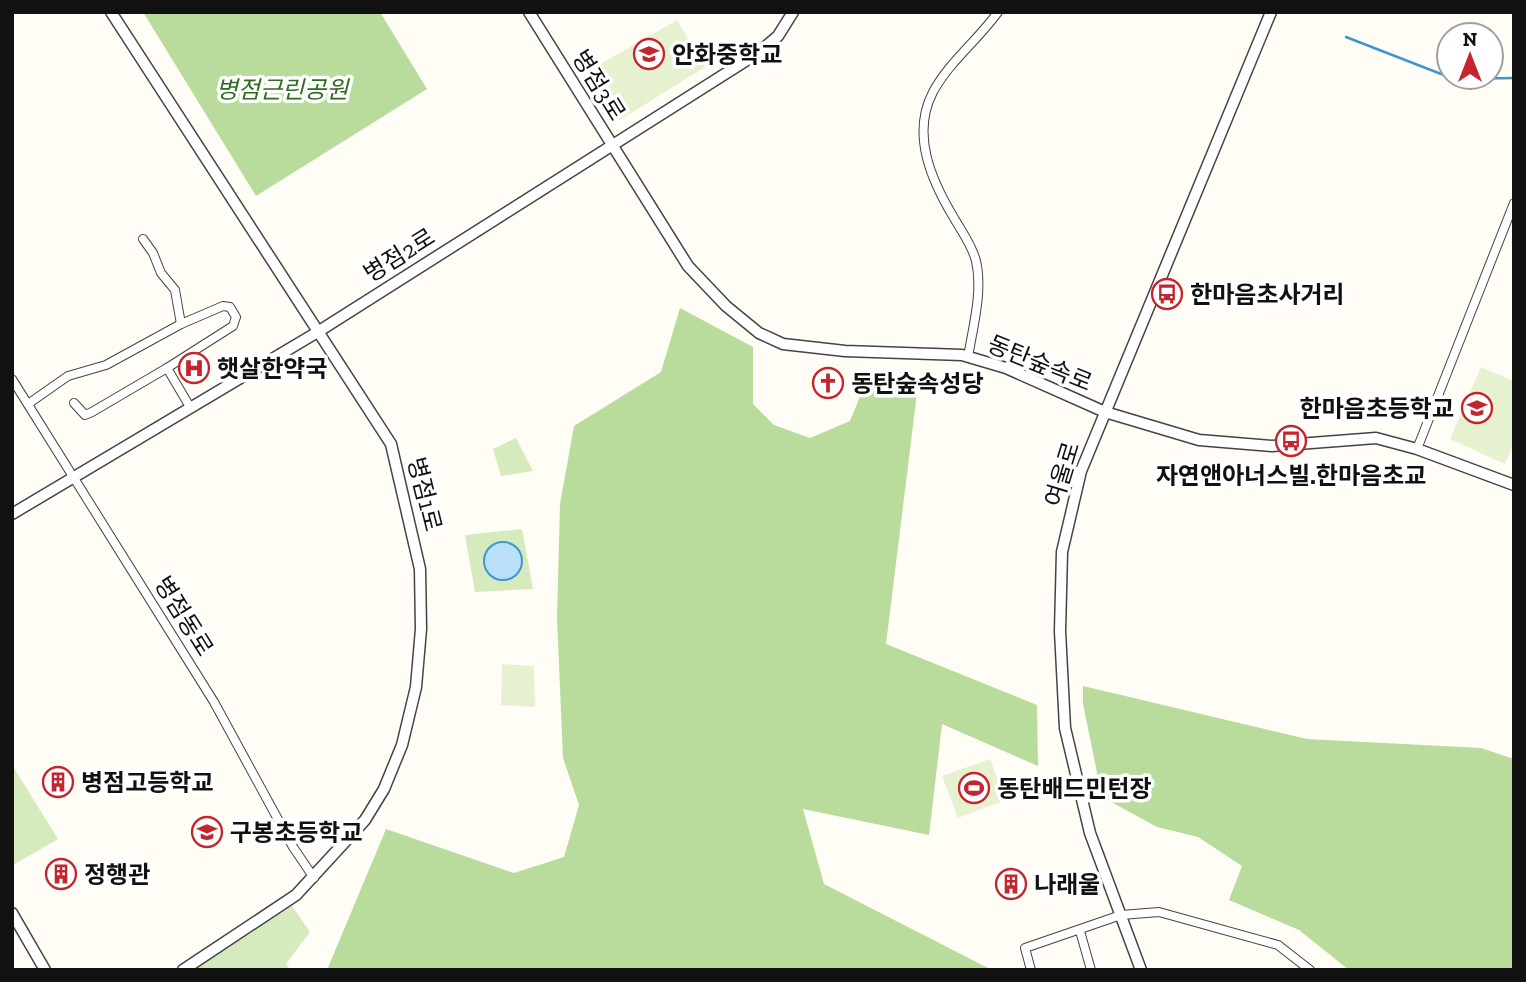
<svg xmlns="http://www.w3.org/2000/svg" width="1526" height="982" font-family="'Zilla Slab','Noto Sans KR',serif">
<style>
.green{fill:#d5ebbd}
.forest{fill:#b9dc9c}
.pitch{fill:#e6f2cf}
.water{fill:#b9e0f7;stroke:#3f96cf;stroke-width:2}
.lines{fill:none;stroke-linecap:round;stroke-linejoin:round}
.stream{stroke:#3f96cf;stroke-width:2.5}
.minor-casing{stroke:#444;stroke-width:10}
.tertiary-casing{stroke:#444;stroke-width:13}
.minor{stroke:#fff;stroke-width:8}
.tertiary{stroke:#fff;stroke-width:10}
.labels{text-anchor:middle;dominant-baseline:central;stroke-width:7;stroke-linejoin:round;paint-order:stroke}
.poi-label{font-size:24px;font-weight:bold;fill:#111;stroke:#fff;text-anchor:start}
.street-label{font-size:24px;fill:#111;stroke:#fff}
.park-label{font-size:24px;font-style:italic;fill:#2f6b1f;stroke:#fff}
</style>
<rect width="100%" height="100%" fill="#fffdf5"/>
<g class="green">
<polygon points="516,438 533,471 501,476 493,449"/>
<polygon points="522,529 533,589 475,592 465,535"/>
<polygon points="12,765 58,839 15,864 12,859"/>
<polygon points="292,906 310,932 286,964 290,970 193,970"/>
</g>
<g class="forest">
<polygon points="143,12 380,12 427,89 256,196"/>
<polygon points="680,308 753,347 753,404 774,425 810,438 850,421 868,377 919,377 886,644 1037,705 1038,766 942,724 929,835 803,809 824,884 992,970 327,970 386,829 514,873 564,857 579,805 563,758 557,618 560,504 574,426 661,372"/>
<polygon points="1083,686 1307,739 1481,748 1514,759 1514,970 1349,970 1299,930 1229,900 1242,866 1198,837 1157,827 1102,797 1083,704"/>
</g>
<g class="pitch">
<polygon points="677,20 705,67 620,120 608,116 583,74"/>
<polygon points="1481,367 1514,381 1514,444 1505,464 1450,439"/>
<polygon points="502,664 534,666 535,707 501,705"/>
<polygon points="990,759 1005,800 958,818 942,776"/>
</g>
<circle class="water" cx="503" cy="561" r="19"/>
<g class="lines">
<polyline class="stream" points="1346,37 1454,79 1514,78"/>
<g class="minor-casing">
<g id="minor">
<polyline points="143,239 153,253 161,273 175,290 181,324"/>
<path d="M 968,357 C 973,327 983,291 976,261 C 972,245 962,232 954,218 C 931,180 911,134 933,92 C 949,62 978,40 998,12"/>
<polyline points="12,379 214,702 293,847 314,878"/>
<polyline points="74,403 85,415 92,412 167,368 190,407"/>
<polyline points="28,404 68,376 106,365 181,324 223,306 230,307 236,317 233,326 167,368"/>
<polyline points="1417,449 1514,203"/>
<polyline points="1080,931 1091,970"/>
<polyline points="1031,970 1025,948 1121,915 1159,912 1278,945 1310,970"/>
</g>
</g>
<g class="tertiary-casing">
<g id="tertiary">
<polyline points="111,12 391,444 420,569 421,629 416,687 402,745 384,789 365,820 296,895 183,970"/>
<polyline points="529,12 688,266 726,306 759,333 783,344 845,351 962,355 1006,368 1105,412 1199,440 1272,446 1376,438 1417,449 1514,485"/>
<polyline points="12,514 316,333 758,53 778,36 793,12"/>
<polyline points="12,913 45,970"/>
<polyline points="1141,970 1090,833 1065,728 1060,631 1062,552 1081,471 1271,12"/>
</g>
</g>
<use href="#minor" class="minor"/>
<use href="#tertiary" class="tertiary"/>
</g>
<defs>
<g id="school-ring" transform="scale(1.575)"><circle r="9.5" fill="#fff" stroke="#c4262e" stroke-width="1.5"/><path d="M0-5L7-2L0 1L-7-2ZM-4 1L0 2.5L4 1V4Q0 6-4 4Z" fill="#c4262e"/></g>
<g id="bus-ring" transform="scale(1.575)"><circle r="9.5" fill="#fff" stroke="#c4262e" stroke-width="1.5"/><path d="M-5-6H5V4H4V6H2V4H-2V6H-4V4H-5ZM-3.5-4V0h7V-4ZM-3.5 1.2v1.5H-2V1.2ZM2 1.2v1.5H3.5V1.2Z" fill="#c4262e"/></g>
<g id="hospital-ring" transform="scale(1.575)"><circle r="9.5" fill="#fff" stroke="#c4262e" stroke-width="1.5"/><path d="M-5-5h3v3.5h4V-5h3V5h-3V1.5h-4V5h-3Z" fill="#c4262e"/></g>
<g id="church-ring" transform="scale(1.575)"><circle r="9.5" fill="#fff" stroke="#c4262e" stroke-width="1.5"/><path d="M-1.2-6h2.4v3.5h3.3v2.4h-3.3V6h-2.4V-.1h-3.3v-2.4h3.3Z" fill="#c4262e"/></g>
<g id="building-ring" transform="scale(1.575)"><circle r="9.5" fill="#fff" stroke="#c4262e" stroke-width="1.5"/><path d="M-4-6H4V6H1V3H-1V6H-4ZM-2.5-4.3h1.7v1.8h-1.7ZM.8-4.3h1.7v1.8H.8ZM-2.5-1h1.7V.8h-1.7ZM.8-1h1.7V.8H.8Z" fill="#c4262e"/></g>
<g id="stadium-ring" transform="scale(1.575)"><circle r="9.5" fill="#fff" stroke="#c4262e" stroke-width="1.5"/><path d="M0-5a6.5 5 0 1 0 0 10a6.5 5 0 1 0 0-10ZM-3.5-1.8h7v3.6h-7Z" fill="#c4262e"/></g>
</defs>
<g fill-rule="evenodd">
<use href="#school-ring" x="649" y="54"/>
<use href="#bus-ring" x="1167" y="294"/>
<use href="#hospital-ring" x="194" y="368"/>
<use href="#church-ring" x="828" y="383"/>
<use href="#school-ring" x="1477" y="408"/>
<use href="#bus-ring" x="1291" y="441"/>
<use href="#building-ring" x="58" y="782"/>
<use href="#stadium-ring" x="974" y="788"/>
<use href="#school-ring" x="207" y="832"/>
<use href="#building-ring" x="61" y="874"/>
<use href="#building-ring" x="1011" y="884"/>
</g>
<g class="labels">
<g class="poi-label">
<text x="672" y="54">안화중학교</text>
<text x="1190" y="294">한마음초사거리</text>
<text x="217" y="368">햇살한약국</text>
<text x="851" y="383">동탄숲속성당</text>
<text x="1454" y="408" text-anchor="end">한마음초등학교</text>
<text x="1291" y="475" text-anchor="middle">자연앤아너스빌.한마음초교</text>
<text x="81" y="782">병점고등학교</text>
<text x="997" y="788">동탄배드민턴장</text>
<text x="230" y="832">구봉초등학교</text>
<text x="84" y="874">정행관</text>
<text x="1034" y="884">나래울</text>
</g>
<g class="street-label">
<text transform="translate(599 85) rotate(58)">병점3로</text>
<text transform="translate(399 255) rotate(-32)">병점2로</text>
<text transform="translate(1040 363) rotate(22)">동탄숲속로</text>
<text transform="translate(1062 474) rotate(-73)">여울로</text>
<text transform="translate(425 494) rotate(76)">병점1로</text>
<text transform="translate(184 616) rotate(58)">병점동로</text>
</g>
<g class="park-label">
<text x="282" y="89">병점근린공원</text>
</g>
</g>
<rect width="1526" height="982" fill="none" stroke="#111111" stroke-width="28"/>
<g transform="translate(1470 56)"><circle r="33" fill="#ffffff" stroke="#a0a0a0" stroke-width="2"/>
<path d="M0-5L12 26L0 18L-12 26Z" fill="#c4262e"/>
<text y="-10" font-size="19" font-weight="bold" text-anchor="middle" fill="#111111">N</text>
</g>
</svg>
